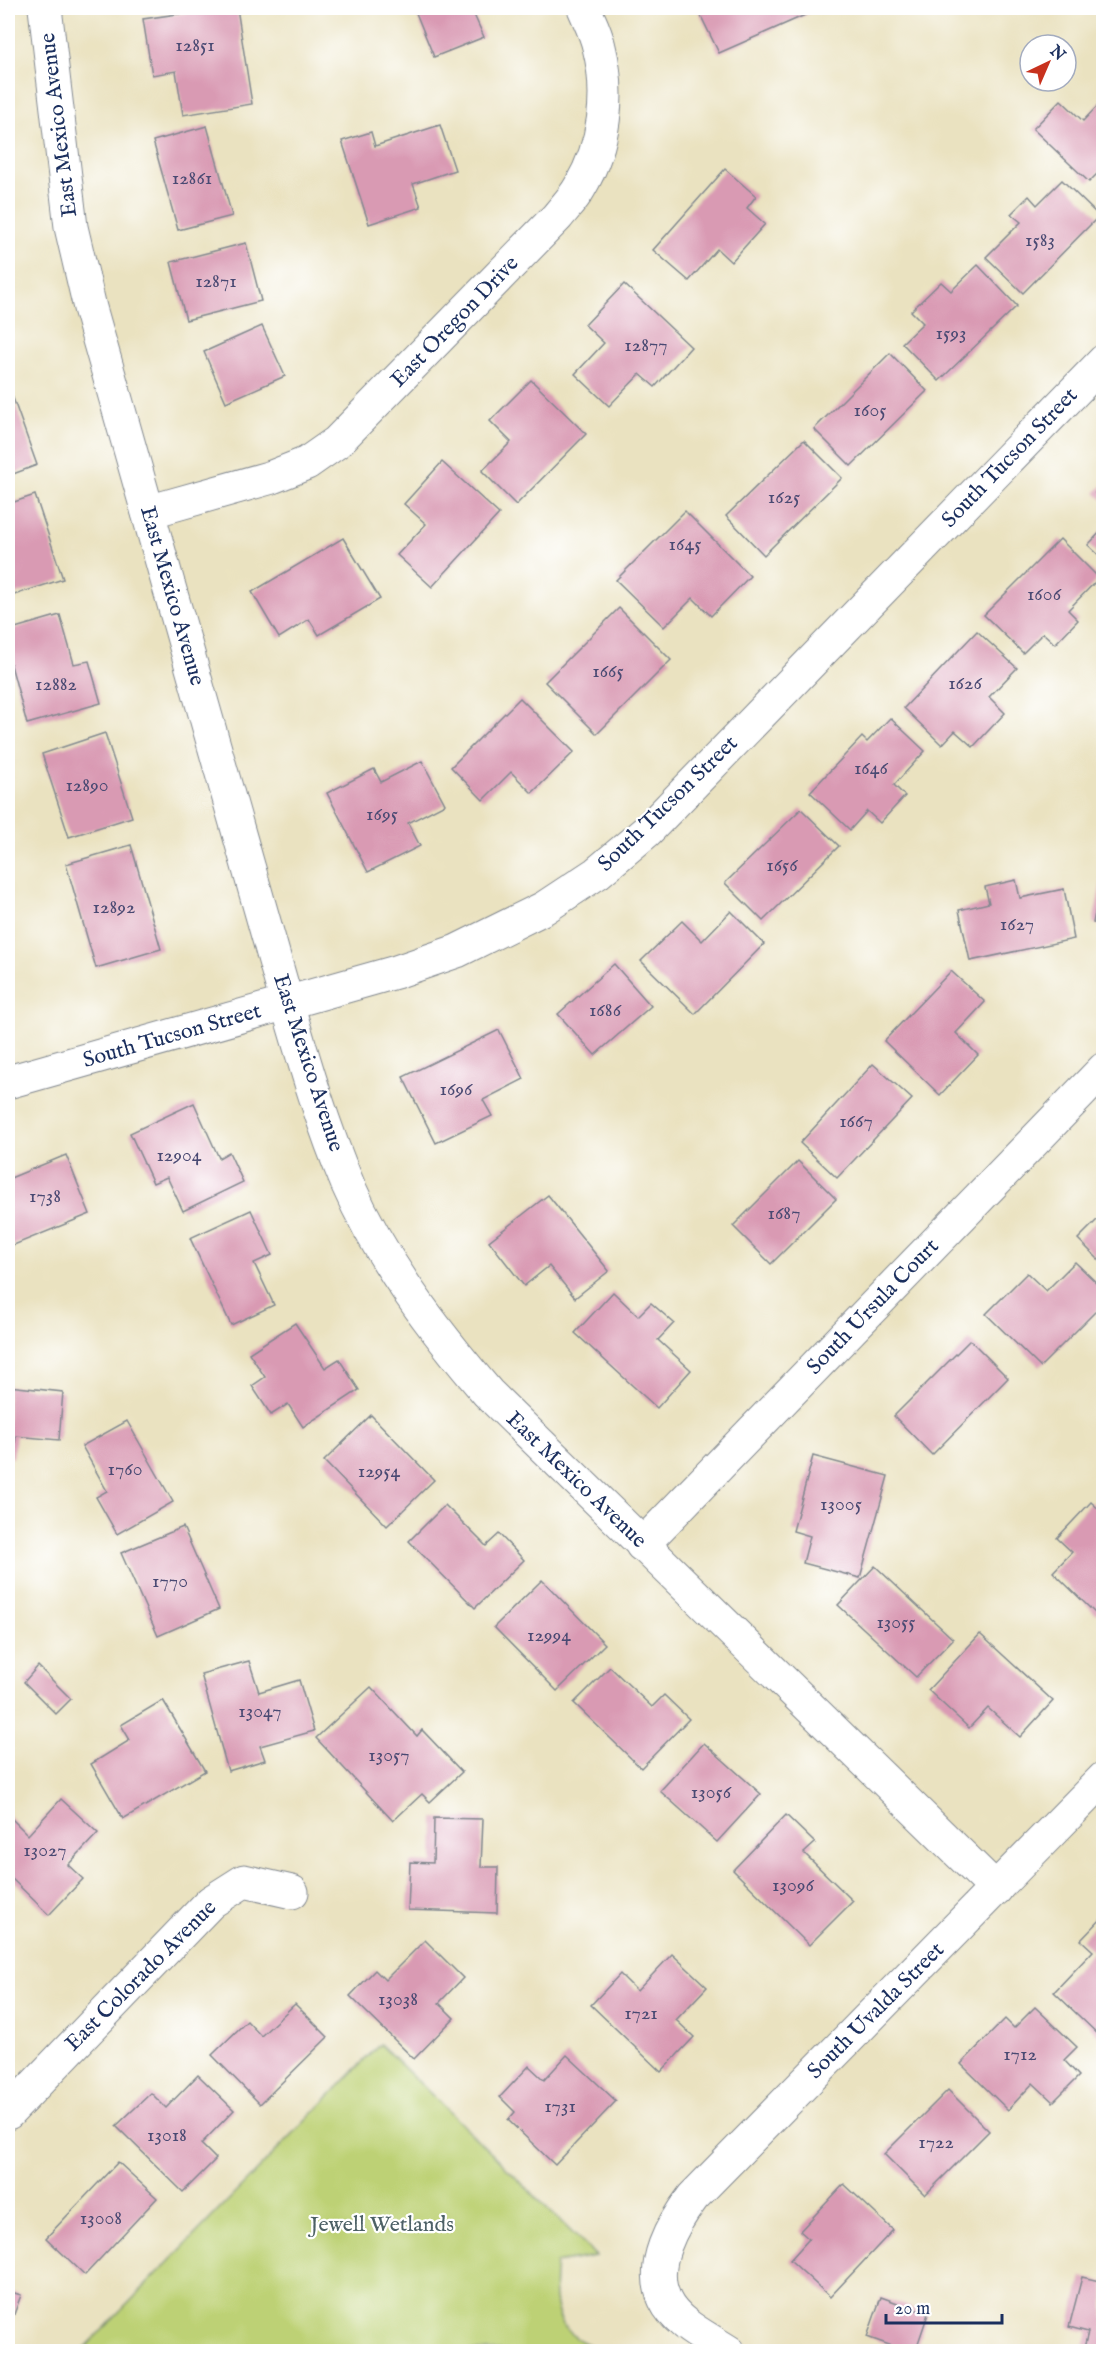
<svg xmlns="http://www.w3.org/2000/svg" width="1111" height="2359" font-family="'IM FELL English',serif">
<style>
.green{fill:#bdd175;stroke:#6c806a;stroke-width:1.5}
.building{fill:#d99ab3}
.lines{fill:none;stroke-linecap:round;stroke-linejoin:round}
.minor-casing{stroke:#82888f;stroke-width:35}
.minor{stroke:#fff;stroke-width:33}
.labels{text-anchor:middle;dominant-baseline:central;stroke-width:4.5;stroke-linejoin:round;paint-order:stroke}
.number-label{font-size:20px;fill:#4a4a73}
.street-label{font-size:22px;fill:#1b2f5e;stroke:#fff}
.park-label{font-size:22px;fill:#4c6065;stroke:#fff}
</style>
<rect width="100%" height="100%" fill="#fff"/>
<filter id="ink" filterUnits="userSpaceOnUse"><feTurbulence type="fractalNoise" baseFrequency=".0167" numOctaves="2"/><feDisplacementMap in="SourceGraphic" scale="12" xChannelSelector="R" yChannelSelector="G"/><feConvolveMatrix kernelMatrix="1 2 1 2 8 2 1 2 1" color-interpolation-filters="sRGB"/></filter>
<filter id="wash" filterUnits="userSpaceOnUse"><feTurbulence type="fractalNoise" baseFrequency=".008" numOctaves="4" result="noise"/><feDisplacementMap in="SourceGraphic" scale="24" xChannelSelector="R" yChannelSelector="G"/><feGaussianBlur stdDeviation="1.35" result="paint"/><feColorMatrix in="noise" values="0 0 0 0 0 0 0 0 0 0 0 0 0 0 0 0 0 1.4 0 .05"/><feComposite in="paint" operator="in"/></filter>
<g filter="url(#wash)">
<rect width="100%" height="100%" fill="#eae2c0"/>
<path class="green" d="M 380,2044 L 596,2256 L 556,2263 C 553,2289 552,2321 575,2337 C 583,2343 593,2345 600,2351 L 82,2351 Z"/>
<g id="blocks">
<g class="building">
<polygon points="219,8 237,8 252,104 183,115 176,71 152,75 143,19"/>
<polygon points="414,8 471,8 484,37 434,57"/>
<polygon points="697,8 821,8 719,53"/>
<polygon points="1104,99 1104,167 1089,182 1033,129 1061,100 1083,121"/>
<polygon points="440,125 455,170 413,184 421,207 369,224 342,141 371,132 375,146"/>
<polygon points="207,126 232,216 178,230 153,141"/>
<polygon points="725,169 756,196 747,208 765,224 731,262 717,249 689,281 653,250"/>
<polygon points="1062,180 1099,216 1023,293 986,257 1021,222 1011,214 1029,196 1037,205"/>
<polygon points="246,243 261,301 186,320 171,262"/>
<polygon points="978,265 1017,306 939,381 902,343 923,323 911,311 941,282 951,291"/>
<polygon points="624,284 691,347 655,387 640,374 609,406 575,374 604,343 585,325"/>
<polygon points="262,326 285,376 226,402 204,352"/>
<polygon points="890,353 927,391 851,466 814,429"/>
<polygon points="531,380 586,434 516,505 482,471 511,442 490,421"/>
<polygon points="8,384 37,465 8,476"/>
<polygon points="804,440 842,478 764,555 726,516"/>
<polygon points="442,462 499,514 432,587 397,555 426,524 404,504"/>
<polygon points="1104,484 1104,501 1095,493"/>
<polygon points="35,495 63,579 8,597 8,504"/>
<polygon points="685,511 750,576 711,616 693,598 664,627 616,580"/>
<polygon points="1104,528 1104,560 1088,545"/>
<polygon points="343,538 380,599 319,635 309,619 279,638 252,592"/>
<polygon points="1060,539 1099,578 1068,610 1078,620 1055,644 1043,633 1023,653 984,615"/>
<polygon points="619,608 671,660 597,734 545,682"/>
<polygon points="60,615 74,664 89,661 101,703 27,724 8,654 8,630"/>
<polygon points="977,631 1017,668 989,697 1005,713 973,747 955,731 942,745 904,708"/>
<polygon points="520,698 574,752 532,793 511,772 483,800 451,767"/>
<polygon points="890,718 925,751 894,785 905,796 880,823 867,811 850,830 810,792 862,737 867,742"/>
<polygon points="105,733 132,817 69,837 42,754"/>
<polygon points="422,761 445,804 408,823 420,846 368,872 327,793 374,769 381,782"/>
<polygon points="801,809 839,846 763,921 725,883"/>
<polygon points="131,845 161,949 96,968 66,864"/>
<polygon points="1102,879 1104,879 1104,926 1093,923"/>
<polygon points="1016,880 1020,898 1064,889 1074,939 970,961 959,910 989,903 985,887"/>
<polygon points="731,911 764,944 695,1014 641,961 682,921 702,941"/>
<polygon points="614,964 651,1006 595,1055 558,1014"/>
<polygon points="951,971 985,1002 956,1033 978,1055 940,1095 884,1041"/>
<polygon points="499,1030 524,1079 483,1100 492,1116 436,1143 403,1077"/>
<polygon points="873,1064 912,1099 837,1178 800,1143"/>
<polygon points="194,1103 219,1158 229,1152 243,1182 183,1211 167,1177 153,1183 130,1133"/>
<polygon points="66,1155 90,1214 9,1247 8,1179"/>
<polygon points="798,1161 836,1199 771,1264 733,1226"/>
<polygon points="548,1195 609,1271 575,1298 549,1266 524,1286 489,1241"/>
<polygon points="251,1210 272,1255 254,1263 274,1305 231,1325 190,1238"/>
<polygon points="1104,1213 1104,1265 1078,1239"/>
<polygon points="1075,1262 1104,1290 1104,1303 1040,1367 986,1314 1027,1273 1046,1291"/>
<polygon points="613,1292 638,1316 651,1303 674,1323 658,1340 691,1370 657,1408 575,1333"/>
<polygon points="295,1323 325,1368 339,1359 359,1390 303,1427 288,1404 271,1415 252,1386 265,1377 249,1353"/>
<polygon points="970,1340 1008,1378 932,1455 894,1416"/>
<polygon points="8,1386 63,1392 59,1440 16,1436 13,1458 8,1457"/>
<polygon points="371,1415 434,1480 387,1526 324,1461"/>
<polygon points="127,1421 173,1502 117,1534 96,1497 107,1491 82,1446"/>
<polygon points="813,1456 888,1476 860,1578 803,1563 810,1536 793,1531"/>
<polygon points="1091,1502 1104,1514 1104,1606 1096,1614 1053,1572 1072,1552 1057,1538"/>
<polygon points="445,1505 486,1546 499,1534 524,1560 475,1608 409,1541"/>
<polygon points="183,1527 219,1609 158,1636 121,1553"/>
<polygon points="875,1566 953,1639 916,1677 838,1605"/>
<polygon points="542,1580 605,1644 557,1691 494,1627"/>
<polygon points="980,1634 1053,1701 1020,1737 988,1708 969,1728 928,1690"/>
<polygon points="249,1661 259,1692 299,1680 314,1731 260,1746 265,1760 228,1771 201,1674"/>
<polygon points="38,1666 71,1699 56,1714 24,1682"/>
<polygon points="610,1667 652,1707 664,1695 689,1719 641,1768 574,1703"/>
<polygon points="371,1687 417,1736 422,1730 462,1772 430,1802 422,1794 393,1821 316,1738"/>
<polygon points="163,1700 205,1771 123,1819 91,1764 130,1740 121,1725"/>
<polygon points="704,1743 761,1794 717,1842 660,1791"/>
<polygon points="61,1799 98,1833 68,1865 83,1879 49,1915 8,1875 8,1815 28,1835"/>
<polygon points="786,1815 815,1843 804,1853 853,1901 809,1945 733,1870"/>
<polygon points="434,1818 483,1819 481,1867 498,1867 497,1913 408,1910 410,1862 433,1863"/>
<polygon points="1104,1916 1104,2036 1102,2038 1054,1992 1093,1951 1081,1940"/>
<polygon points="425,1940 463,1978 439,2003 454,2018 414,2059 350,1996 375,1970 385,1980"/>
<polygon points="672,1954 707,1987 676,2020 694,2037 661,2072 591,2005 620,1974 637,1991"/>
<polygon points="295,2004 328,2037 260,2104 212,2055 247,2021 261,2036"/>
<polygon points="1035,2007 1077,2047 1064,2060 1079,2076 1053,2102 1033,2083 1008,2110 961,2064 1005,2019 1014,2028"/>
<polygon points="567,2055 616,2101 555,2165 508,2120 515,2112 500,2097 529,2066 544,2080"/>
<polygon points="198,2075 234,2110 201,2144 216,2159 183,2192 116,2126 151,2093 166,2108"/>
<polygon points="948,2090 989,2131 925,2195 884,2154"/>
<polygon points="118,2162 157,2198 85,2275 46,2238"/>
<polygon points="844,2184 893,2230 830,2297 790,2260 809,2239 800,2231"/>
<polygon points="1082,2277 1104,2282 1104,2352 1083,2352 1088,2332 1069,2327"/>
<polygon points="8,2291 21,2295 8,2331"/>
<polygon points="881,2297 928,2314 915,2352 909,2352 867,2337"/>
</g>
</g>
</g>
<g filter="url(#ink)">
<use href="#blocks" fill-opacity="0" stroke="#82888f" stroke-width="1.5"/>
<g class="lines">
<g class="minor-casing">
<g id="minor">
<path d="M 45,8 L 71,227 L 90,308 L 287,1003 C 305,1065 323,1126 348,1185 C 382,1262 434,1330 488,1393 L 996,1889"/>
<path d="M 148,512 L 272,477 L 307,463 L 337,442 L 557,217 C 565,207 574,198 580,187 C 605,145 611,94 599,47 C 596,33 589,20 584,8"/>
<polyline points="8,1082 396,972 457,951 544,908 597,873 647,831 1104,361"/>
<polyline points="642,1545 1104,1069"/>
<polyline points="8,2113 211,1902 244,1881 292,1892"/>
<path d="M 729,2352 C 708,2338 676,2324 665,2300 C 648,2265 673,2223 693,2197 L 1104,1778"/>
</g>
</g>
<use href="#minor" class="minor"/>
</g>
</g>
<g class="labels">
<g class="number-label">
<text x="195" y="45">12851</text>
<text x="192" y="178">12861</text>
<text x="1040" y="240">1583</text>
<text x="216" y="281">12871</text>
<text x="951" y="333">1593</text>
<text x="646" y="345">12877</text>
<text x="870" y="410">1605</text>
<text x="784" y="497">1625</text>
<text x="685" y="544">1645</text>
<text x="1044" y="594">1606</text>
<text x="608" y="671">1665</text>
<text x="965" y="683">1626</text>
<text x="56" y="684">12882</text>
<text x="871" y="768">1646</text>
<text x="87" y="785">12890</text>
<text x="382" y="814">1695</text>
<text x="782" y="865">1656</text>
<text x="114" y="907">12892</text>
<text x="1017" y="924">1627</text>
<text x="605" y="1010">1686</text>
<text x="456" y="1089">1696</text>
<text x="856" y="1121">1667</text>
<text x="179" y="1155">12904</text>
<text x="45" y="1196">1738</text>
<text x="784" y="1213">1687</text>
<text x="125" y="1469">1760</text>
<text x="379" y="1471">12954</text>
<text x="841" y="1504">13005</text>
<text x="170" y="1581">1770</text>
<text x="896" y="1622">13055</text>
<text x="549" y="1635">12994</text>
<text x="260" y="1711">13047</text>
<text x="389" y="1755">13057</text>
<text x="711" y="1792">13056</text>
<text x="45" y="1850">13027</text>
<text x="793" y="1885">13096</text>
<text x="398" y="1999">13038</text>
<text x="641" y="2013">1721</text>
<text x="1020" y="2054">1712</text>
<text x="560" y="2106">1731</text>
<text x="167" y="2135">13018</text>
<text x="936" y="2142">1722</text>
<text x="101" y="2218">13008</text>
</g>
<g class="street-label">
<text transform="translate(59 125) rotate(-97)">East Mexico Avenue</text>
<text transform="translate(455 322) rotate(-46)">East Oregon Drive</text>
<text transform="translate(1010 458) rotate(-46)">South Tucson Street</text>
<text transform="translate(172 596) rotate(74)">East Mexico Avenue</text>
<text transform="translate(668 804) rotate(-44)">South Tucson Street</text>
<text transform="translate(172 1036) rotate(-16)">South Tucson Street</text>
<text transform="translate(308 1063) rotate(72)">East Mexico Avenue</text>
<text transform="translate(873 1307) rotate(-46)">South Ursula Court</text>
<text transform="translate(576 1480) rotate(44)">East Mexico Avenue</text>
<text transform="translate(141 1976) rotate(-45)">East Colorado Avenue</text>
<text transform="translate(876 2011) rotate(-45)">South Uvalda Street</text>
</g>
<g class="park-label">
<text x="382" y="2225">Jewell Wetlands</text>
</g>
</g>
<rect width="1111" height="2359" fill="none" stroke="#fff" stroke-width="30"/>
<g transform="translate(1048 63) rotate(44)"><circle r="28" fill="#ffffff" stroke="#a4acbf" stroke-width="1.5"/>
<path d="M0-4.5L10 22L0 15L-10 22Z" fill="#c8321e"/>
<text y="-9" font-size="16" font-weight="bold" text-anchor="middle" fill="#1b2f5e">N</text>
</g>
<path d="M886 2314v9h116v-9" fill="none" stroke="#1b2f5e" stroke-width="3"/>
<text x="895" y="2314" font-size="18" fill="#1b2f5e" stroke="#ffffff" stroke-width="4.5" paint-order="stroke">20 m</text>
</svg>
